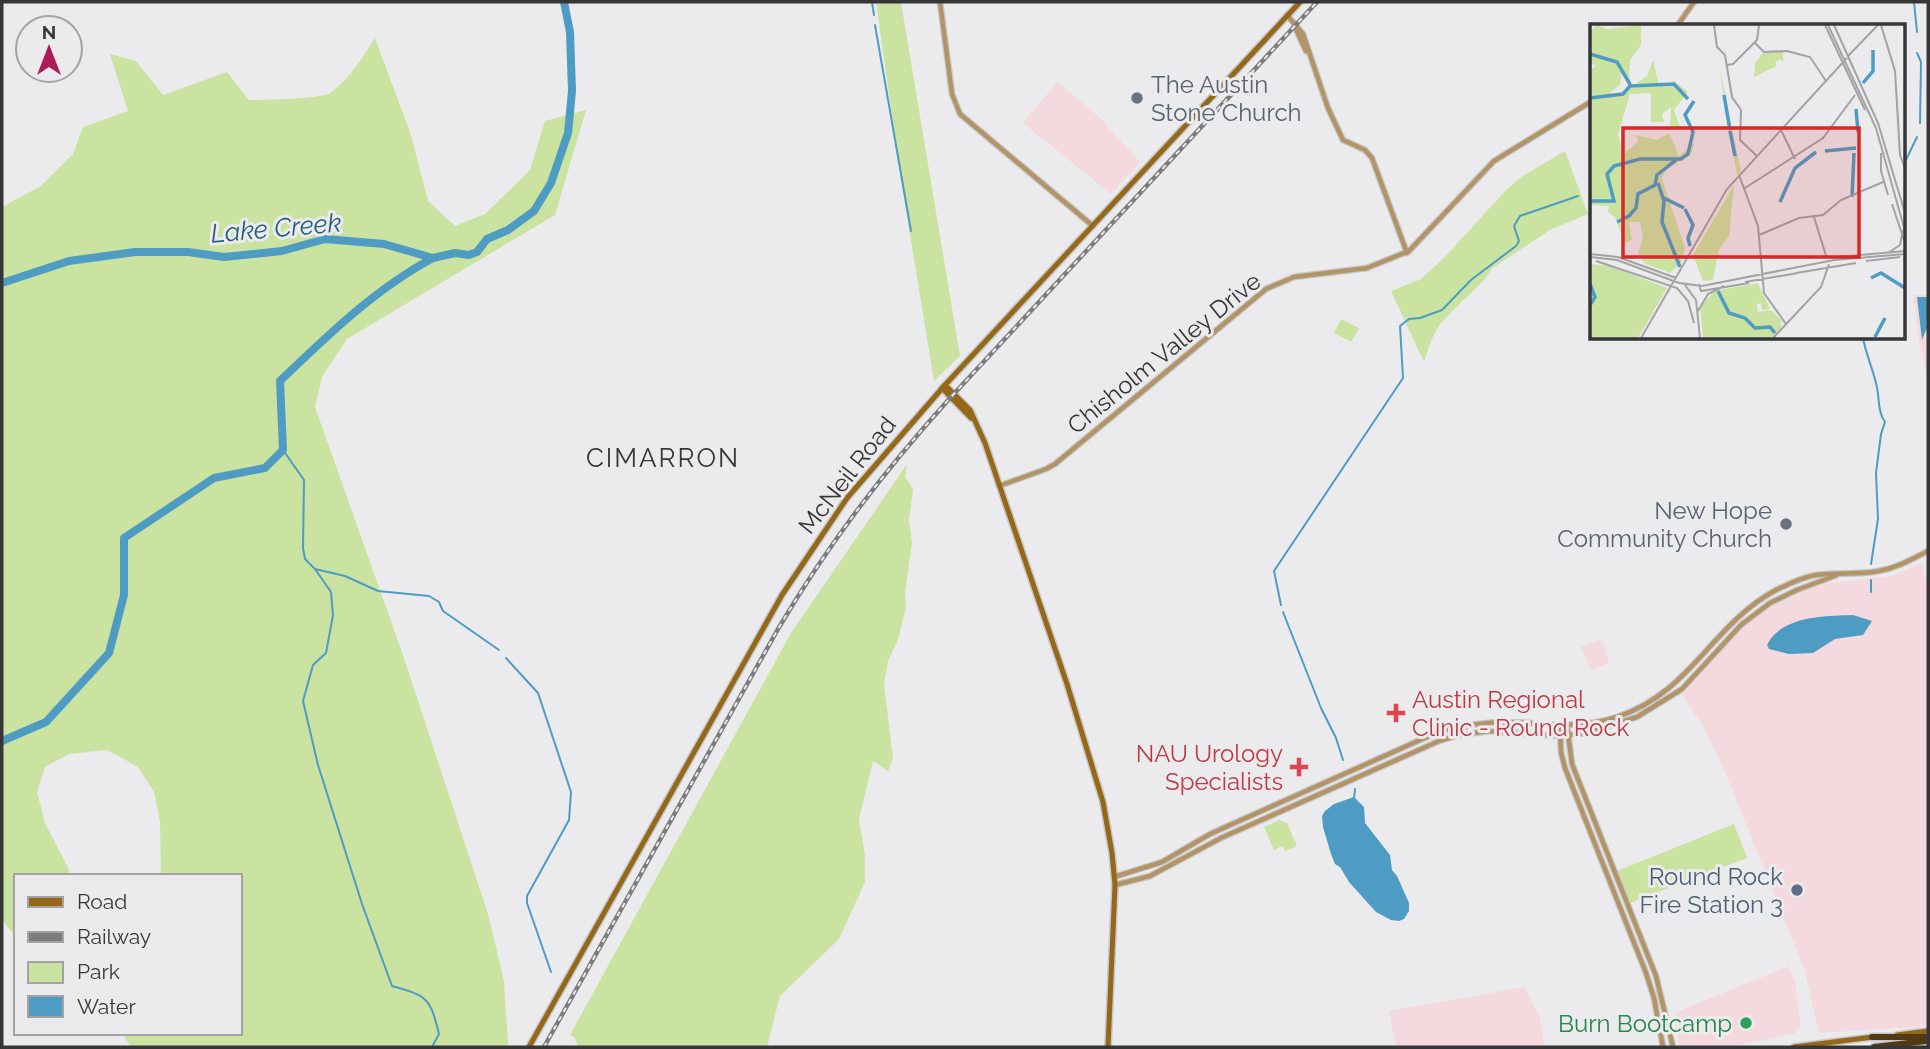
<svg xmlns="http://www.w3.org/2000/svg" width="1930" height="1049" font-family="Raleway,sans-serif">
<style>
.commercial{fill:#f4d9de}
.green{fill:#cae3a1}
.water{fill:#4e9cc4}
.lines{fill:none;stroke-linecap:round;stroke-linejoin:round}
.stream{stroke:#4e9cc4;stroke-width:2}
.river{stroke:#4e9cc4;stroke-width:8}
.tertiary-casing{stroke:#c7c7ca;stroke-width:7}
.secondary-casing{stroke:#c7c7ca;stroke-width:8}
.motorway-casing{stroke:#c7c7ca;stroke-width:9}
.tertiary{stroke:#b39467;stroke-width:4.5}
.secondary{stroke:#956818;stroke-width:5}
.motorway{stroke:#523a14;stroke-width:6}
.rail-casing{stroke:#7c7c7e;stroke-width:4.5}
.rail{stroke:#ebebee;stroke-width:2;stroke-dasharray:5;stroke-linecap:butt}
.worship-dot{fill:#6b7280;stroke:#ebebee;stroke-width:2.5}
.health-dot{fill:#e0444e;stroke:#ebebee;stroke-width:2.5}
.service-dot{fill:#5c6f8a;stroke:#ebebee;stroke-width:2.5}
.leisure-dot{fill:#2e9e5b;stroke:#ebebee;stroke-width:2.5}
.labels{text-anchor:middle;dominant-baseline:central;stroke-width:6;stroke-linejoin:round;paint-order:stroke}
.worship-label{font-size:24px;fill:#5b616d;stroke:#ebebee;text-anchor:start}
.street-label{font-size:24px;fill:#363638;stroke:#ebebee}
.health-label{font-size:24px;fill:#be3a42;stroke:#ebebee;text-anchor:start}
.service-label{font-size:24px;fill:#4e5e75;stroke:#ebebee;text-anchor:end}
.leisure-label{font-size:24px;fill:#27864d;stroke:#ebebee;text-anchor:end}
.water-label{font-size:26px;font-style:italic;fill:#235e7b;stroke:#ebebee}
.neighbourhood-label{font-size:26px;letter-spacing:2px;fill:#363638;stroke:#ebebee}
.inset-river{fill:none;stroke:#4e9cc4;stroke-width:3.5}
.inset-road{fill:none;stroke:#a3a3a5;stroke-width:2}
.view{fill:#d62828;fill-opacity:0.15;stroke:#d62828;stroke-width:3.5}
.inset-edge{fill:none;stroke:#363638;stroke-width:3.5}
</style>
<rect width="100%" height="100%" fill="#ebebee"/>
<g class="commercial">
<polygon points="1057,82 1099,117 1140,162 1111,194 1023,123"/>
<polygon points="1913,295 1928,295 1928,379 1920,347"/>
<polygon points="1921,563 1928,588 1928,1026 1819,1033 1805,971 1725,772 1704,728 1682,695 1740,630 1772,606 1815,587 1836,582 1892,576"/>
<polygon points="1602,639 1609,663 1591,670 1581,647"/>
<polygon points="1789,966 1795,984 1801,1028 1793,1034 1727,1047 1679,1047 1674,1017 1679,1011"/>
<polygon points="1524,987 1540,1017 1545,1047 1396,1047 1389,1011"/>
</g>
<g class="green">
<polygon points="876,2 901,2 960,356 934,381 902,186"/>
<path d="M 375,38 L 411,135 L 428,201 L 455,226 L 485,214 L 530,170 L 545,121 L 586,110 L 555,215 L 347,339 L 322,377 L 315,407 L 403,655 L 488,914 L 504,981 L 508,1044 L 506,1047 L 131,1047 L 122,1033 L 240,1033 L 240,876 L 161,876 L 160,822 L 154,792 L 138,767 L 107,750 L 69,754 L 45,767 L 37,792 L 45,823 L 69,870 L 70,876 L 16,876 L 16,937 L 2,920 L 2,207 L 41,186 L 73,154 L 83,127 L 128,111 L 110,54 L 136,61 L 163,95 L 227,72 L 249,100 C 263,100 322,99 330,93 C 350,79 362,58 375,38 Z"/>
<path d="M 1565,151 L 1588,214 L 1550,230 L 1491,269 C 1487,282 1450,310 1439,326 C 1432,336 1428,350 1424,362 L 1391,291 L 1421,279 L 1444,258 L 1506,190 L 1521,177 Z"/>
<polygon points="1341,319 1359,328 1351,342 1334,333"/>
<polygon points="907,464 905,477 913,489 909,520 912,543 905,592 906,607 898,640 888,661 884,684 893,758 888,771 873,761 859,819 865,856 865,882 839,939 780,996 767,1047 578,1047 575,1038 570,1035 791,633"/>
<polygon points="1279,820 1287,823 1297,846 1285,851 1283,846 1274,850 1264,827"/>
<polygon points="1734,824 1747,858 1630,903 1617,871"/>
</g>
<g class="water">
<polygon points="1917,297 1928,297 1928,325 1922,340"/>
<path d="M 1853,615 L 1872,621 L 1863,635 L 1835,639 L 1813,653 L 1789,654 L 1769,649 L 1767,645 C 1781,616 1824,616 1853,615 Z"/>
<polygon points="1354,797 1364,807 1365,823 1390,855 1392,870 1397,876 1409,903 1409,911 1404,919 1399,921 1391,920 1376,912 1349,882 1340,867 1335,864 1331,854 1323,827 1322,816 1325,811 1334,804"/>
</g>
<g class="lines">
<g class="stream">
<polyline points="872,2 874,15"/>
<polyline points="1914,2 1917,32"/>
<polyline points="875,25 911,231"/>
<polyline points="1917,53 1921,62 1920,123"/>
<polyline points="1904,164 1917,137"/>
<path d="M 1863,338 C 1866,354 1872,367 1876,383 C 1880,397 1877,411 1885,422 L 1881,434 L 1876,473 L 1878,519 L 1871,564"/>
<path d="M 283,450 L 304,480 L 303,548 L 305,559 L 315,569 L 331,592 L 333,615 L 326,653 L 313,665 L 303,701 L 318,765 L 362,904 L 392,986 C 428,996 430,998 439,1034 L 432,1047"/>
<polyline points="315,569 345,576 378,591 429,596 439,602 443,611 499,650"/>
<polyline points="1871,580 1871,592"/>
<polyline points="1281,605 1274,571 1403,378 1400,326 1409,319 1420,318 1442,310 1471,280 1516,246 1519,241 1514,226 1520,216 1578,196"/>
<polyline points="1283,612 1321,708 1336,738 1343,760"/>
<polyline points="506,658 538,693 571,792 569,820 527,896 527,903 551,972"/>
<polyline points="1354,799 1355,789"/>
</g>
<g class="river">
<polyline points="2,283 69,261 135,252 188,252 224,257 282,251 325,239 384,244 433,258 455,253 469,255 477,252 487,239 508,230 534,211 551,183 568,133 572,91 570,32 564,2"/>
<path d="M 2,741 L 46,722 L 109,653 L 124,595 L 124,538 L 214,478 L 265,468 L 283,450 L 280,381 C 327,336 375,289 433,258"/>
</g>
<g class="tertiary-casing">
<g id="tertiary">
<polyline points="940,2 952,94 960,114 1093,226"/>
<polyline points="1287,15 1303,34 1328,108 1343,140 1365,150 1372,158 1407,253"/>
<polyline points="1677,26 1694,2"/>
<polyline points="1295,27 1306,51"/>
<polyline points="999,486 1046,469 1055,464 1266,289 1294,277 1367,268 1409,251 1494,161 1592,101"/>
<polyline points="1567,726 1572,764 1656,976 1673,1047"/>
<polyline points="1560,727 1561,752 1565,768 1646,973 1654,998 1663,1047"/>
<path d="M 1114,877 L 1162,862 L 1210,834 L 1438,732 C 1461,726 1483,722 1506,722 C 1546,723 1577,730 1617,717 C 1692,692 1711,625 1776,590 C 1789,584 1802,577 1816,575 C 1837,572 1858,575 1879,571 C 1897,568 1912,559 1928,551"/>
<polyline points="1115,885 1150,876 1221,838 1439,741 1459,735 1489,731 1560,736 1586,733 1637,717 1682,689 1741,625 1770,603 1797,590 1837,575"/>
</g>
</g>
<g class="secondary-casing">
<g id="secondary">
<polyline points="945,385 970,410 985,443 1067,684 1103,802 1112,853 1115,885 1108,1047"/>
<polyline points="942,388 971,418"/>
<polyline points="1897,1035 1928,1031"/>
<polyline points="529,1047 782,595 847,498 945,385 1300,2"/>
<polyline points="1794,1047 1873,1037"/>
</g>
</g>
<g class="motorway-casing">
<g id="motorway">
<polyline points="1872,1037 1928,1037"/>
<polyline points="1874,1047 1926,1041"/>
</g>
</g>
<use href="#tertiary" class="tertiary"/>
<use href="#secondary" class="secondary"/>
<use href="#motorway" class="motorway"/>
<g class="rail-casing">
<path id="rail" d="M 544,1047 L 778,629 C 829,543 884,471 951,397 L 1317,2"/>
</g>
<use href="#rail" class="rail"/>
</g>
<g class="worship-dot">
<circle cx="1137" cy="98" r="7"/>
<circle cx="1786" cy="524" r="7"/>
</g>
<g class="health-dot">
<path d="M1392.5 702.5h7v7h7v7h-7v7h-7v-7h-7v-7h7z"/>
<path d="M1295.5 756.5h7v7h7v7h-7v7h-7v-7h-7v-7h7z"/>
</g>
<circle class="service-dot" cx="1797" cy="890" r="7"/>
<circle class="leisure-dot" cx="1746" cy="1023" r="7"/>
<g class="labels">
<g class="worship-label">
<text x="1151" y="84">The Austin<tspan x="1151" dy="28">Stone Church</tspan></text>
<text x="1772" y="510" text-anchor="end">New Hope<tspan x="1772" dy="28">Community Church</tspan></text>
</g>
<g class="street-label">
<text transform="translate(1164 353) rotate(-39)">Chisholm Valley Drive</text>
<text transform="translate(847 475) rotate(-52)">McNeil Road</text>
</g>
<g class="health-label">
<text x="1412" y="699">Austin Regional<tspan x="1412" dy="28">Clinic - Round Rock</tspan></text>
<text x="1283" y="753" text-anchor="end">NAU Urology<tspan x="1283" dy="28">Specialists</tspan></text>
</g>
<g class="service-label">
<text x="1783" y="876">Round Rock<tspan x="1783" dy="28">Fire Station 3</tspan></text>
</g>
<g class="leisure-label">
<text x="1732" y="1023">Burn Bootcamp</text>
</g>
<g class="water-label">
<text transform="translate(276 228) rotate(-5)">Lake Creek</text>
</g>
<g class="neighbourhood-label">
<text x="663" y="458">CIMARRON</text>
</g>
</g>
<g transform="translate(1590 24)">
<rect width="315" height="315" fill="#ebebee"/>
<path d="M 7,1 L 17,5 L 51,1 L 51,21 L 40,36 L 39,55 L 32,46 L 30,61 L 19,69 L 31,70 L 57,52 L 63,36 L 69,62 L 84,57 L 98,68 L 84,86 L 90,103 L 80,106 L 81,83 L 72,90 L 74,98 L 61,98 L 61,69 L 40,70 L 28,110 L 33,130 L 48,118 L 46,111 L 67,116 L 79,109 L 89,132 L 105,118 L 101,130 L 76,146 L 72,154 L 95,224 L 92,238 L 80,249 L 54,239 L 48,230 L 53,214 L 50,198 L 39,198 L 42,216 L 35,219 L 25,193 L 18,188 L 19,182 L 0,181 L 0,47 L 6,41 L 0,40 L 0,7 ZM 193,27 L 193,39 L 191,35 L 185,38 L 187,42 L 164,53 L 165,39 L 173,29 ZM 129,40 L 151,148 L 147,151 L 133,67 ZM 144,161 L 139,212 L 129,226 L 123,256 L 113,257 L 103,231 ZM 0,240 L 20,242 L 77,264 L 48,314 L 0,314 ZM 168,259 L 180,285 L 172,286 L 171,279 L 167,280 L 168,288 L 181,286 L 191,296 L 191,304 L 181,314 L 113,314 L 110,282 L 125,267 Z" fill="#cae3a1"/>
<path class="inset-river" d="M 0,30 L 27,38 L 41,62 L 84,60 L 98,75M 273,59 L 283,47 L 283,26M 134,71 L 140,106M 0,74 L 33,70 L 40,62M 266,85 L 268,108M 140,107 L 145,132M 235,127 L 266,124M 68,159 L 74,177 L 72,198 L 90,243M 262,173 L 264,129M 74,174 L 94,184M 0,177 L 24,177 L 17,150 L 24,142 L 50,135 L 91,135 L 98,130 L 103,108 L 95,91 L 104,77M 190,178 L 205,144 L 226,128M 95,185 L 103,201 L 98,214 L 100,222M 27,198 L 39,192 L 46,184 L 48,170 L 65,161 L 67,151 L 86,136M 281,254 L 291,249 L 315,264M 0,260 L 5,273 L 0,281M 128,267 L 139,289 L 155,294 L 165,304 L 180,303 L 185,309M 285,313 L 295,294"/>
<path class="inset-road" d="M 124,1 L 127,23 L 135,31 L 142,73 L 151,86 L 150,116 L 167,132M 235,1 L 275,86M 238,1 L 286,104 L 315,207M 244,1 L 288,99 L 315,189M 291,1 L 305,47 L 310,131 L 315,144M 164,18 L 174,28 L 197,27 L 220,33 L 236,57M 258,32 L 288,1M 137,41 L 143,40 L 167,16 L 169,1M 0,100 L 0,129M 191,106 L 205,135M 291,129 L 291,147 L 298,171M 149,151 L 168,202 L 174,269 L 196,300M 155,164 L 233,114 L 265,71M 302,180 L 315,219M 224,193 L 237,235M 169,211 L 209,194 L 233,191 L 251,176 L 293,158M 298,229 L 310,221 L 313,206M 0,230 L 28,233 L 86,254M 0,233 L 27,236 L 89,259 L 112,262 L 244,236 L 315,230M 248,233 L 315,227M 6,237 L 87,264 L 98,277 L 104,299M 276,237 L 310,233M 206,249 L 266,239M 155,258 L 208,249M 109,260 L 111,267 L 159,259M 95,261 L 106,276 L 110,314M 108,287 L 118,270 L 134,262M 51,314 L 137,165 L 257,34M 183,314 L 231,263 L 239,240"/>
<path class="view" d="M 33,104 L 269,104 L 269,233 L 33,233 Z"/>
<rect width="315" height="315" class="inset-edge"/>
</g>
<rect width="1930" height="1049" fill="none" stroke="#363638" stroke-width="7"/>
<rect x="14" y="874" width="228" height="161" fill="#ebebee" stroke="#a3a3a5" stroke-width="2"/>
<rect x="28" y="897" width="35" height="10" fill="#956818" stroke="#a3a3a5" stroke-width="2"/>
<text x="77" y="909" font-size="21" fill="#363638">Road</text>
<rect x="28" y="932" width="35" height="10" fill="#7c7c7e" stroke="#a3a3a5" stroke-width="2"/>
<text x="77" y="944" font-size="21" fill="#363638">Railway</text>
<rect x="28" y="962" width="35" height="21" fill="#cae3a1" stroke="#a3a3a5" stroke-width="2"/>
<text x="77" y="979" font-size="21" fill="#363638">Park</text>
<rect x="28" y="996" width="35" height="21" fill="#4e9cc4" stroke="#a3a3a5" stroke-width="2"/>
<text x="77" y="1014" font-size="21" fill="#363638">Water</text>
<g transform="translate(49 49)"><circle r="33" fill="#ebebee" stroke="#a3a3a5" stroke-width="2"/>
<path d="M0-5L12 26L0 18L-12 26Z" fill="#ac1d58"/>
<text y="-10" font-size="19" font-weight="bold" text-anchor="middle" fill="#363638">N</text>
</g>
</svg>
